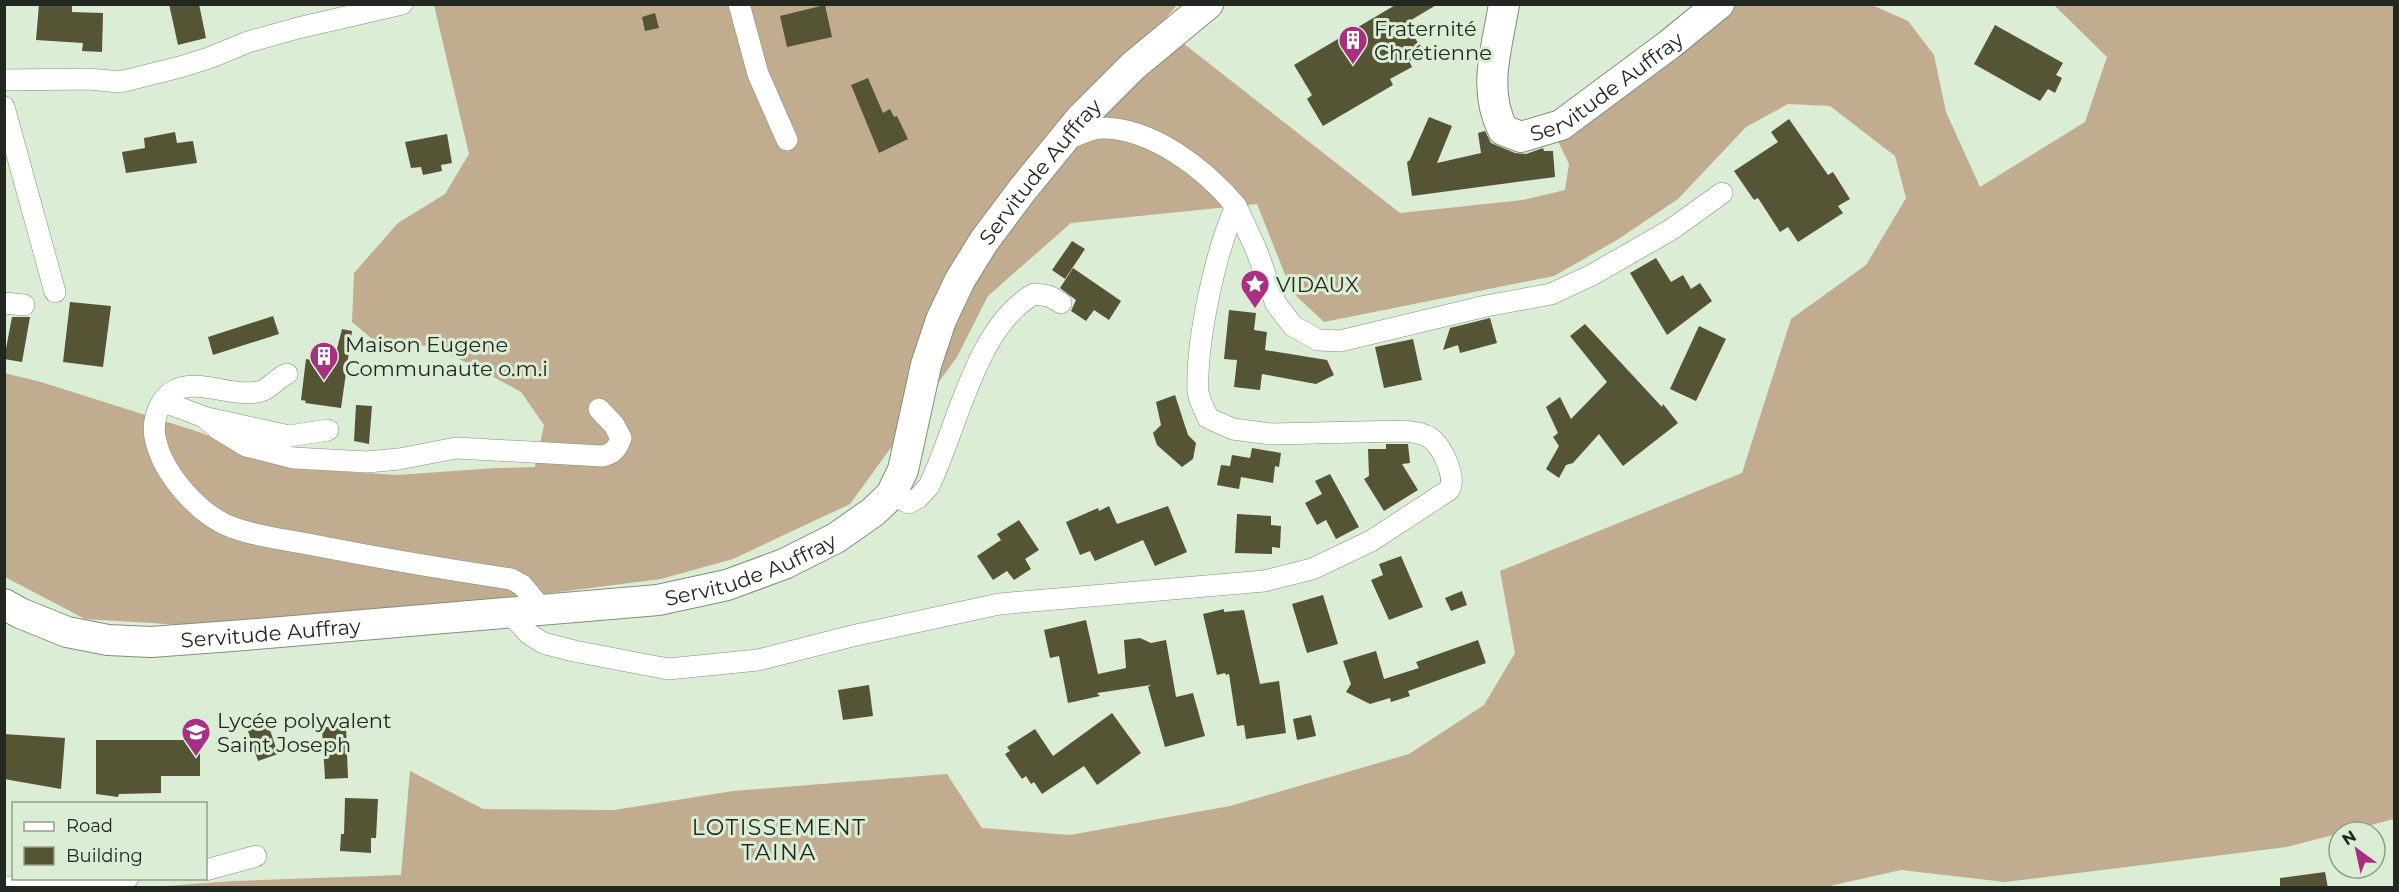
<svg xmlns="http://www.w3.org/2000/svg" width="2399" height="892" font-family="Montserrat,sans-serif">
<style>
.forest{fill:#c1ac8f}
.building{fill:#555435}
.lines{fill:none;stroke-linecap:round;stroke-linejoin:round}
.street-casing{stroke:#7f8f7a;stroke-width:22}
.secondary-casing{stroke:#7f8f7a;stroke-width:32}
.street{stroke:#fff;stroke-width:21}
.secondary{stroke:#fff;stroke-width:30}
.labels{text-anchor:middle;dominant-baseline:central;stroke-width:6;stroke-linejoin:round;paint-order:stroke}
.poi-label{font-size:21px;fill:#222820;stroke:#dcedd6;text-anchor:start}
.street-label{font-size:21px;fill:#222820;stroke:#dcedd6}
.neighbourhood-label{font-size:22px;letter-spacing:1.5px;fill:#222820;stroke:#dcedd6}
</style>
<rect width="100%" height="100%" fill="#dcedd6"/>
<polygon class="forest" points="434,5 1177,5 1160,25 1400,213 1523,200 1565,190 1569,164 1557,139 1736,5 1872,5 1908,21 1934,55 1946,112 1980,187 2085,122 2107,57 2054,5 2394,5 2394,819 2287,847 2005,882 1901,870 1821,888 152,887 233,881 401,875 410,771 483,809 614,810 733,791 947,774 982,828 1070,835 1230,806 1409,754 1484,705 1515,653 1500,571 1742,473 1791,319 1866,265 1906,198 1895,156 1830,106 1788,104 1746,127 1678,199 1617,240 1554,276 1324,322 1292,292 1257,204 1071,223 988,296 957,357 850,504 733,559 661,579 497,600 199,626 85,619 5,577 4,373 41,382 199,432 289,468 397,475 496,468 535,467 544,425 521,392 476,367 431,346 378,344 352,322 354,273 398,223 445,194 469,154"/>
<g class="building">
<polygon points="39,4 72,5 72,12 103,13 102,52 82,51 83,43 36,40"/>
<polygon points="169,4 199,4 206,38 178,45"/>
<polygon points="1397,4 1438,4 1406,23 1424,53 1409,61 1412,67 1390,79 1393,85 1323,126 1307,99 1312,95 1294,65"/>
<polygon points="825,5 832,37 787,47 780,16"/>
<polygon points="655,13 659,28 645,31 642,17"/>
<polygon points="1995,25 2063,63 2056,75 2062,78 2055,93 2048,89 2040,101 1974,64"/>
<polygon points="868,78 883,113 890,109 894,117 897,116 908,139 879,153 851,85"/>
<polygon points="1429,117 1452,126 1437,163 1481,153 1478,133 1485,131 1491,143 1515,153 1526,154 1543,148 1544,151 1553,151 1555,177 1412,196 1407,162 1410,160"/>
<polygon points="1789,119 1828,175 1833,172 1850,199 1838,206 1843,213 1798,242 1788,227 1780,232 1758,198 1754,200 1734,171 1778,142 1771,132"/>
<polygon points="175,132 177,143 193,141 197,163 126,173 122,152 145,148 144,138"/>
<polygon points="447,134 452,163 441,165 442,171 423,175 421,167 411,168 405,142"/>
<polygon points="1072,241 1085,249 1065,279 1052,270"/>
<polygon points="1656,258 1671,282 1683,275 1691,289 1700,283 1712,301 1667,335 1630,273"/>
<polygon points="1073,268 1121,301 1109,320 1094,310 1086,321 1071,311 1076,300 1060,288"/>
<polygon points="70,302 111,306 103,367 63,362"/>
<polygon points="1229,310 1256,313 1254,330 1267,332 1265,350 1327,360 1334,375 1316,384 1262,374 1260,390 1234,387 1237,360 1224,359"/>
<polygon points="273,316 279,334 213,355 208,337"/>
<polygon points="12,317 30,317 22,362 4,359"/>
<polygon points="1490,318 1497,343 1460,353 1458,345 1443,350 1450,328"/>
<polygon points="1585,324 1662,407 1663,404 1678,423 1623,466 1599,434 1573,463 1566,465 1559,478 1546,469 1559,446 1553,437 1558,433 1546,407 1560,397 1571,419 1607,382 1570,336"/>
<polygon points="1699,326 1726,339 1696,401 1670,389"/>
<polygon points="342,329 352,331 341,408 305,403 306,401 301,400 306,359 311,360 311,358 334,361"/>
<polygon points="1413,339 1422,380 1384,388 1375,347"/>
<polygon points="1175,395 1188,435 1196,443 1193,459 1182,467 1157,445 1153,433 1161,425 1156,402"/>
<polygon points="356,405 372,406 369,444 354,441"/>
<polygon points="1386,444 1408,444 1410,463 1402,464 1418,490 1384,511 1364,479 1369,476 1368,449 1386,449"/>
<polygon points="1252,448 1281,453 1279,467 1275,466 1273,483 1241,477 1239,489 1217,485 1221,465 1230,466 1232,455 1250,458"/>
<polygon points="1330,474 1359,527 1336,539 1326,520 1317,525 1305,503 1322,494 1315,481"/>
<polygon points="1109,506 1117,524 1168,506 1187,552 1155,566 1143,540 1095,561 1090,551 1080,555 1066,522 1098,508 1099,511"/>
<polygon points="1237,514 1271,516 1271,525 1281,526 1280,548 1272,547 1272,554 1235,553"/>
<polygon points="1019,520 1039,550 1025,559 1031,569 1014,580 1007,571 993,580 977,556 1001,540 997,534"/>
<polygon points="1401,556 1423,607 1389,620 1371,580 1383,575 1379,564"/>
<polygon points="1462,591 1467,605 1451,611 1445,598"/>
<polygon points="1323,595 1338,644 1307,653 1292,604"/>
<polygon points="1224,609 1224,612 1244,610 1260,684 1279,681 1286,733 1246,739 1244,725 1237,726 1229,674 1226,675 1225,673 1217,675 1203,614"/>
<polygon points="1086,620 1098,674 1126,668 1124,640 1140,638 1151,643 1166,640 1176,697 1193,693 1205,736 1165,747 1148,687 1151,685 1097,693 1100,696 1068,703 1059,656 1050,658 1044,630"/>
<polygon points="1478,640 1486,663 1408,691 1410,696 1391,702 1390,698 1370,704 1346,692 1351,684 1343,661 1376,651 1384,679 1419,668 1416,662"/>
<polygon points="869,685 873,716 843,720 838,690"/>
<polygon points="1112,713 1141,753 1097,785 1084,766 1042,794 1034,782 1031,784 1026,776 1022,779 1005,754 1010,751 1007,747 1035,729 1053,756"/>
<polygon points="1311,715 1316,736 1297,740 1293,719"/>
<polygon points="267,721 278,754 258,761 247,728"/>
<polygon points="322,727 346,727 348,778 325,779"/>
<polygon points="4,734 65,738 61,789 4,779"/>
<polygon points="96,740 200,740 200,776 161,776 161,793 119,794 118,797 96,794"/>
<polygon points="345,798 378,799 376,838 371,838 371,853 340,851 341,834 344,834"/>
<polygon points="2325,872 2328,888 2280,888 2280,878"/>
</g>
<g class="lines">
<g class="street-casing">
<g id="street">
<polyline points="739,4 758,74 787,140"/>
<polyline points="4,80 89,79 120,82 180,67 209,58 248,42 298,28 402,4"/>
<polyline points="4,107 55,292"/>
<polyline points="1236,206 1256,249 1276,304 1293,326 1318,340 1340,341 1486,306 1551,294 1592,275 1672,229 1722,193"/>
<polyline points="4,303 24,305"/>
<path d="M 287,374 C 276,378 270,389 261,391 C 235,399 199,378 175,390 C 159,398 152,421 155,437 C 162,474 201,518 237,529 C 261,537 288,540 313,545 C 379,558 444,569 511,579 L 522,585 L 542,609"/>
<polyline points="164,402 207,418 289,436 328,430"/>
<path d="M 204,417 L 218,429 L 246,446 L 294,458 L 367,462 L 399,459 L 456,448 L 602,456 C 613,454 617,449 621,438 L 614,425 L 599,409"/>
<path d="M 891,494 L 909,503 L 918,498 L 929,486 C 957,429 976,326 1034,294 L 1049,296 L 1061,303"/>
<path d="M 509,612 L 529,634 L 543,643 L 574,651 L 668,669 L 758,660 L 852,636 L 999,604 L 1264,581 L 1312,569 L 1371,541 L 1449,490 C 1457,477 1442,448 1432,439 C 1424,433 1413,432 1404,431 L 1271,434 L 1233,429 L 1208,418 C 1205,410 1199,401 1198,392 C 1196,341 1215,253 1236,206 C 1206,170 1153,128 1102,128 C 1090,128 1074,137 1062,141"/>
<polyline points="206,870 256,856"/>
<polyline points="4,887 52,886 128,878"/>
</g>
</g>
<g class="secondary-casing">
<g id="secondary">
<path id="s1" d="M 1504,4 C 1497,49 1482,88 1503,130 L 1521,137 L 1561,125 L 1670,44 L 1719,4"/>
<path id="s2" d="M 4,604 L 20,613 L 67,632 L 108,640 L 151,642 L 245,635 L 658,600 L 727,585 L 784,564 L 836,538 L 873,512 L 891,495 L 903,470 L 926,365 L 941,320 L 960,280 L 984,241 L 1023,189 L 1081,118 L 1133,66 L 1208,4"/>
</g>
</g>
<use href="#street" class="street"/>
<use href="#secondary" class="secondary"/>
</g>
<defs>
<g id="building-pin" transform="scale(1.5)"><path d="M0 17L-7.5 6A9.5 9.5 0 1 1 7.5 6Z" fill="#a92f83" stroke="#dcedd6"/><path d="M-4-6H4V6H1V3H-1V6H-4ZM-2.5-4.3h1.7v1.8h-1.7ZM.8-4.3h1.7v1.8H.8ZM-2.5-1h1.7V.8h-1.7ZM.8-1h1.7V.8H.8Z" fill="#fff"/></g>
<g id="sight-pin" transform="scale(1.5)"><path d="M0 17L-7.5 6A9.5 9.5 0 1 1 7.5 6Z" fill="#a92f83" stroke="#dcedd6"/><path d="M0-6L1.8-2.2L6-1.7L2.9 1.2L3.7 5.4L0 3.3L-3.7 5.4L-2.9 1.2L-6-1.7L-1.8-2.2Z" fill="#fff"/></g>
<g id="school-pin" transform="scale(1.5)"><path d="M0 17L-7.5 6A9.5 9.5 0 1 1 7.5 6Z" fill="#a92f83" stroke="#dcedd6"/><path d="M0-5L7-2L0 1L-7-2ZM-4 1L0 2.5L4 1V4Q0 6-4 4Z" fill="#fff"/></g>
</defs>
<g fill-rule="evenodd">
<use href="#building-pin" x="1353" y="40"/>
<use href="#sight-pin" x="1255" y="284"/>
<use href="#building-pin" x="324" y="356"/>
<use href="#school-pin" x="196" y="732"/>
</g>
<g class="labels">
<g class="poi-label">
<text x="1374" y="28">Fraternité<tspan x="1374" dy="24">Chrétienne</tspan></text>
<text x="1276" y="284">VIDAUX</text>
<text x="345" y="344">Maison Eugene<tspan x="345" dy="24">Communaute o.m.i</tspan></text>
<text x="217" y="720">Lycée polyvalent<tspan x="217" dy="24">Saint Joseph</tspan></text>
</g>
<g class="street-label">
<text stroke="none"><textPath href="#s1" startOffset="248">Servitude Auffray</textPath></text>
<text stroke="none"><textPath href="#s2" startOffset="1284">Servitude Auffray</textPath></text>
<text stroke="none"><textPath href="#s2" startOffset="760">Servitude Auffray</textPath></text>
<text stroke="none"><textPath href="#s2" startOffset="274">Servitude Auffray</textPath></text>
</g>
<g class="neighbourhood-label">
<text x="779" y="827">LOTISSEMENT<tspan x="779" dy="25">TAINA</tspan></text>
</g>
</g>
<rect width="2399" height="892" fill="none" stroke="#222820" stroke-width="12"/>
<rect x="12" y="802" width="195" height="78" fill="#dcedd6" stroke="#929e8d" stroke-width="1.5"/>
<rect x="24" y="822" width="30" height="9" fill="#ffffff" stroke="#929e8d" stroke-width="1.5"/>
<text x="66" y="832" font-size="18" fill="#222820">Road</text>
<rect x="24" y="847" width="30" height="18" fill="#555435" stroke="#929e8d" stroke-width="1.5"/>
<text x="66" y="862" font-size="18" fill="#222820">Building</text>
<g transform="translate(2357 850) rotate(327)"><circle r="28" fill="#dcedd6" stroke="#929e8d" stroke-width="1.5"/>
<path d="M0-4.5L10 22L0 15L-10 22Z" fill="#a92f83"/>
<text y="-9" font-size="16" font-weight="bold" text-anchor="middle" fill="#222820">N</text>
</g>
</svg>
